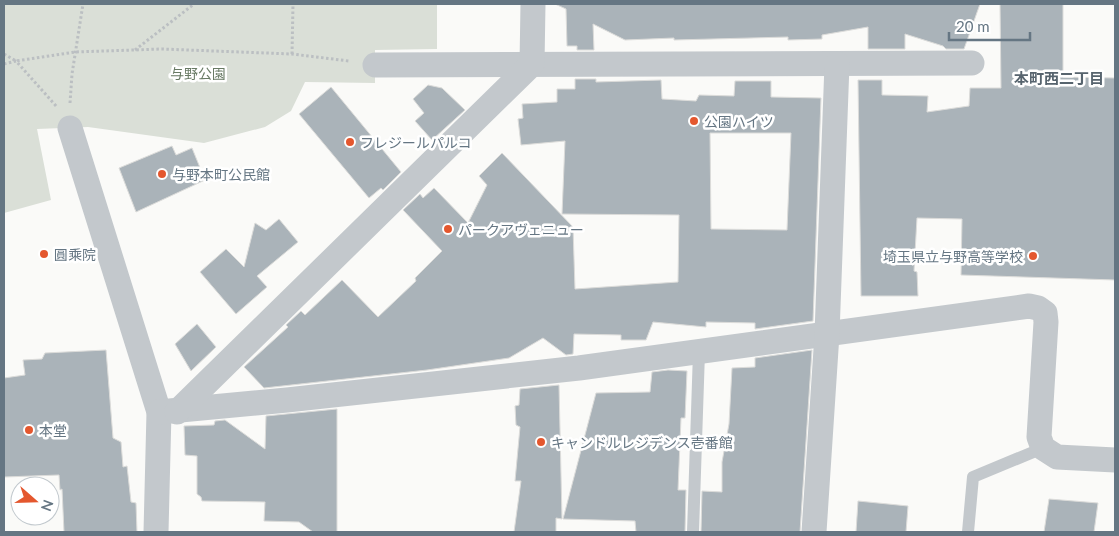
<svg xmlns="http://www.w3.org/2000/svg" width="1119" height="536" font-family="Lato,'Noto Sans JP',sans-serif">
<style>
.green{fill:#dadfd7}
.building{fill:#aab3b9;stroke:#dcdcda;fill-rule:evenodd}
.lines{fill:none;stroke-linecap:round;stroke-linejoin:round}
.path{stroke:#bbbfc2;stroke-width:3;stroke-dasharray:2.5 2.5;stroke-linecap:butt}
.service{stroke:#c3c8cc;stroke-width:12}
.minor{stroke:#c3c8cc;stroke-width:25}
.poi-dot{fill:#e4572e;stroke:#fff;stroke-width:2}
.labels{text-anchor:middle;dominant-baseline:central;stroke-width:5;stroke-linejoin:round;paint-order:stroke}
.park-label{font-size:14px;fill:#687a64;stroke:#fff}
.poi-label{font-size:14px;fill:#657683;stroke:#fff;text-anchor:start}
.neighbourhood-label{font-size:15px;font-weight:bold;fill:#57646e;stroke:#fff}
</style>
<rect width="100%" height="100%" fill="#fafaf8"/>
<polygon class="green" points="4,4 437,4 437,49 375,50 375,83 305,82 291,111 265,127 204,143 88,127 37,129 51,200 4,213"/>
<g class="building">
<polygon points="555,4 980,4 964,49 946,49 943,46 905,34 905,49 868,49 868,27 822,35 822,39 788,40 788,37 674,40 674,38 625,40 593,24 594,50 577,50 577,46 567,46 566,9"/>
<polygon points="1000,4 1063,4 1063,77 1115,78 1115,280 961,275 962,219 917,218 914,271 917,272 918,296 861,296 858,80 882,80 882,95 928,96 927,112 969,106 970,88 1001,88"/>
<path d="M 575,79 L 596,79 L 596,82 L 661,80 L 662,99 L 696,101 L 699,95 L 734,96 L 735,81 L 771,81 L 771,97 L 821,98 L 813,321 L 755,329 L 755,323 L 706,322 L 706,327 L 653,322 L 646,340 L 621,340 L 621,335 L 574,334 L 573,354 L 566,355 L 543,338 L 509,358 L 427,370 L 264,388 L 244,367 L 288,327 L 286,325 L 301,311 L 305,315 L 342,280 L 378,317 L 416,281 L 415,278 L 442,251 L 403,210 L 420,194 L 423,198 L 434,188 L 468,223 L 487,185 L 479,176 L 502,153 L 573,227 L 575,289 L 678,282 L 679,215 L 562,214 L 565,141 L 521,145 L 518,119 L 523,118 L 522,104 L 557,102 L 557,89 L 575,89 ZM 710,133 L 791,133 L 787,230 L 711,229 Z"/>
<polygon points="428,85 442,88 465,110 432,140 415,121 424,113 413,99"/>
<polygon points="331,87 401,172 383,190 381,188 369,198 299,114"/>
<polygon points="172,146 176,155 192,148 205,180 136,212 119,168"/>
<polygon points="279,219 298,242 257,276 267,287 236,314 200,272 226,249 244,267 255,223 266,230"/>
<polygon points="197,324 216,347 191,371 175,344"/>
<polygon points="106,350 113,438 121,442 123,467 127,466 131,502 136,503 137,532 64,532 62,489 60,490 59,475 4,477 4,378 25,375 23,360 42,359 45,353"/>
<polygon points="812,350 800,532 701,532 702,491 722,492 722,462 729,424 732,368 755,367 755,358"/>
<polygon points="668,370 687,371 685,418 681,418 678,490 686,490 685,532 636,532 635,521 563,519 596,393 650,392 652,372"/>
<polygon points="559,385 562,519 556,518 556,532 514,532 521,481 515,481 520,427 516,425 515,406 519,405 520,389"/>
<polygon points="337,409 337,532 313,532 299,522 264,521 265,502 202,501 201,497 197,494 197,456 185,455 184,426 214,425 215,421 225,420 265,449 266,416"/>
<polygon points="1049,499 1098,503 1094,532 1044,532"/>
<polygon points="858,501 908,506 906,532 856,532"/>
</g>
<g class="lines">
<g class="path">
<polyline points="135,50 194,4"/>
<polyline points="4,54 16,61 75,52 162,49 292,54 349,61"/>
<polyline points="292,54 293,4"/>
<polyline points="4,64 16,61 57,107"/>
<polyline points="70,103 72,74 83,4"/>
</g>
<g class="service">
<polyline points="693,532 699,352"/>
<polyline points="968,532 973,477 1043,448"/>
</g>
<g class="minor">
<polyline points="375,65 972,63"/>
<polyline points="70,128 159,412 156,532"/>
<polyline points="159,412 287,400 579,368 1029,306 1038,308 1045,313 1046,322 1039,437 1043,448 1057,457 1115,460"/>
<polyline points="177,412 532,64 533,4"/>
<polyline points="814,532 827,334 837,64"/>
</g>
</g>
<g class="poi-dot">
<circle cx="694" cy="121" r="5"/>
<circle cx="350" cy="142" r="5"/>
<circle cx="162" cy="174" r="5"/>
<circle cx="448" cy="229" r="5"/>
<circle cx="44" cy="254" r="5"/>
<circle cx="1033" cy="256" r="5"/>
<circle cx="29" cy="430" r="5"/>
<circle cx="541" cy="442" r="5"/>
</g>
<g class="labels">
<g class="park-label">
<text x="198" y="73">与野公園</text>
</g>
<g class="poi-label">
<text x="704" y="121">公園ハイツ</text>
<text x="360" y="142">フレジールパルコ</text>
<text x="172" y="174">与野本町公民館</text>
<text x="458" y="229">パークアヴェニュー</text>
<text x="54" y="254">圓乘院</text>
<text x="1023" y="256" text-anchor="end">埼玉県立与野高等学校</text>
<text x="39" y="430">本堂</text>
<text x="551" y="442">キャンドルレジデンス壱番館</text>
</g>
<g class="neighbourhood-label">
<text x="1059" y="78">本町西二丁目</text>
</g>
</g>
<rect width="1119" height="536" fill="none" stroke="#657683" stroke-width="10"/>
<g transform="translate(35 501) rotate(110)"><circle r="24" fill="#ffffff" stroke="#c1c8cd"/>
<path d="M0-4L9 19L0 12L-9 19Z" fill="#e4572e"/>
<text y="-8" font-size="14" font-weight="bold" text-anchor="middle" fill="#657683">N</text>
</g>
<path d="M949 32v8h81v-8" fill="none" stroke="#657683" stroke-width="2.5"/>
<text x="956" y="32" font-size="15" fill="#657683" stroke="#ffffff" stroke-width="4" paint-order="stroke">20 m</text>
</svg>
